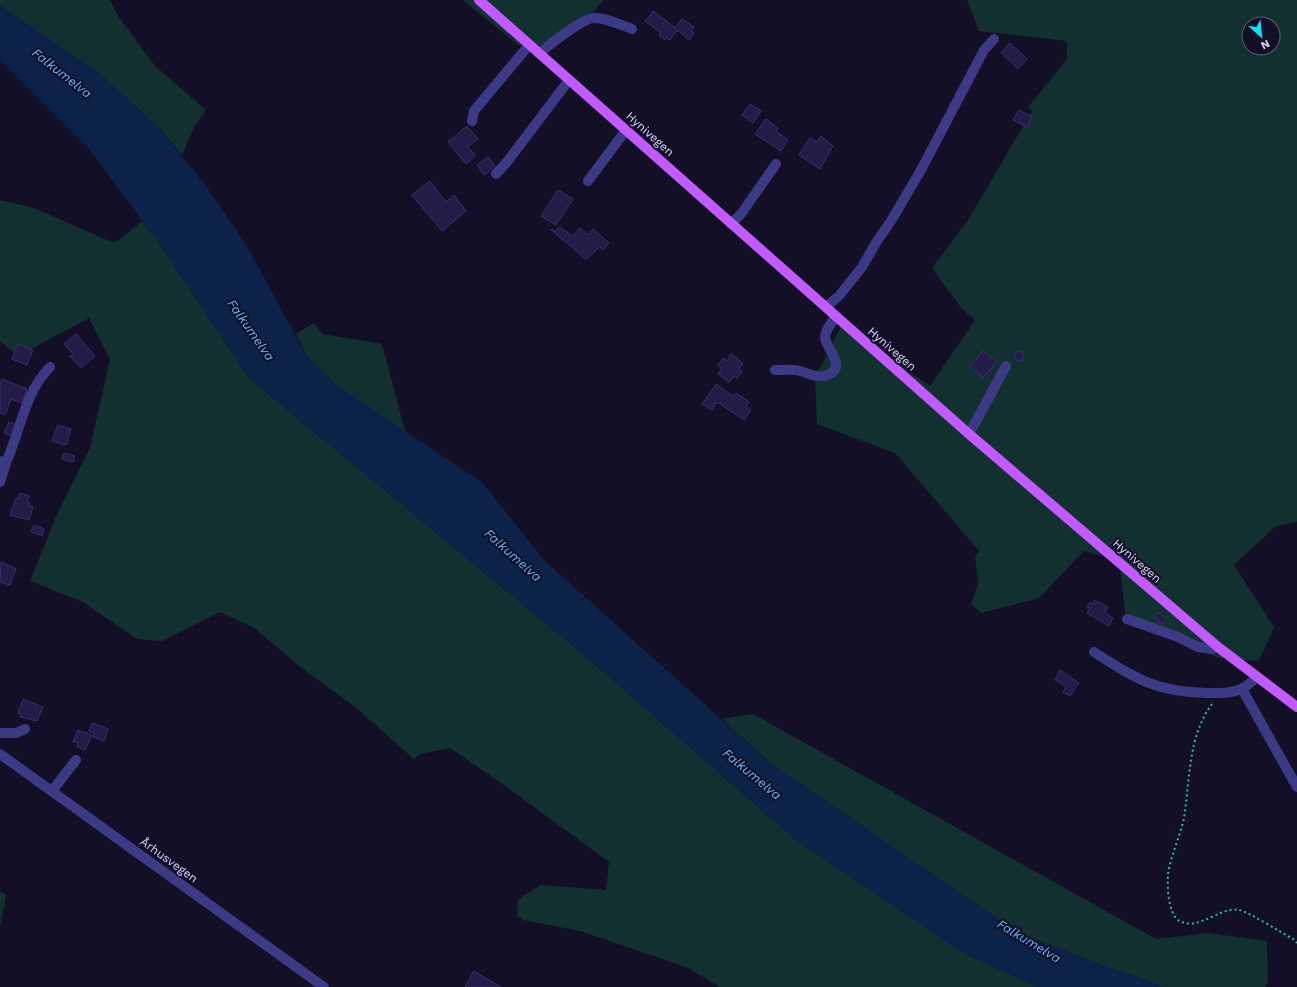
<svg xmlns="http://www.w3.org/2000/svg" width="1297" height="987" font-family="'Work Sans',sans-serif">
<style>
.green{fill:#12302f;fill-rule:evenodd}
.water{fill:#0c2248}
.building{fill:#241b47;stroke:#3b2d73}
.lines{fill:none;stroke-linecap:round;stroke-linejoin:round}
.path{stroke:#2fb8b0;stroke-width:2;stroke-dasharray:2 3;stroke-linecap:butt}
.minor{stroke:#3d3a85;stroke-width:10}
.major{stroke:#c25bff;stroke-width:10}
.labels{text-anchor:middle;dominant-baseline:central;stroke-width:4;stroke-linejoin:round;paint-order:stroke}
.street-label{font-size:12px;fill:#d9d4ff;stroke:#130f26}
.water-label{font-size:13px;font-style:italic;fill:#62b6ff;stroke:#130f26}
</style>
<rect width="100%" height="100%" fill="#130f26"/>
<g class="green">
<polygon points="0,0 110,0 118,16 155,66 206,110 194,127 182,155 160,129 98,72 0,6"/>
<polygon points="463,0 604,0 584,22 534,48 518,45"/>
<path d="M 967,0 L 1297,0 L 1297,522 L 1276,526 L 1234,565 L 1274,627 L 1259,661 L 1219,658 L 1126,619 L 1119,561 L 1084,551 L 1039,598 L 981,613 L 971,604 L 978,584 L 975,555 L 980,552 L 895,453 L 817,424 L 815,377 L 842,325 L 930,386 L 975,320 L 962,309 L 932,268 L 968,220 L 1032,111 L 1028,107 L 1067,59 L 1067,41 L 979,31 ZM 1249,24 L 1273,24 L 1273,48 L 1249,48 Z"/>
<polygon points="0,200 34,208 112,242 119,240 142,221 166,253 249,378 591,661 797,841 963,953 1039,987 720,987 686,967 580,931 523,920 517,916 518,899 541,885 606,890 609,862 504,785 450,748 420,754 414,759 355,707 303,669 254,628 220,612 162,641 137,639 83,602 30,581 55,519 90,448 110,359 89,318 18,356 0,341"/>
<polygon points="314,323 323,334 382,344 405,431 336,385 308,358 296,334"/>
<polygon points="753,714 1156,939 1208,933 1267,941 1268,982 1265,987 1164,987 1088,960 1015,931 769,762 722,719"/>
<polygon points="0,891 6,895 0,928"/>
</g>
<polygon class="water" points="0,6 98,72 160,129 206,186 244,241 308,358 336,385 483,483 544,560 769,762 1015,931 1088,960 1164,987 1039,987 963,953 797,841 591,661 249,378 166,253 90,150 0,60"/>
<g class="building">
<polygon points="653,11 678,30 670,40 667,38 665,40 659,35 661,33 645,21"/>
<polygon points="682,19 694,27 691,31 694,33 689,40 675,28"/>
<polygon points="1010,43 1027,59 1018,69 1001,53"/>
<polygon points="750,104 761,111 753,123 742,115"/>
<polygon points="1019,110 1032,117 1027,127 1013,120"/>
<polygon points="766,119 778,128 776,131 788,140 781,151 755,134"/>
<polygon points="467,126 478,139 468,147 476,156 466,164 448,142"/>
<polygon points="821,136 833,146 820,169 799,155 810,138 817,142"/>
<polygon points="488,157 495,166 484,175 477,165"/>
<polygon points="430,181 446,202 454,195 466,211 442,231 412,195"/>
<polygon points="558,190 573,199 556,225 541,216"/>
<polygon points="559,227 573,236 580,228 588,235 593,229 609,243 603,250 600,247 586,259 551,230 552,229 555,232"/>
<polygon points="76,334 95,356 81,368 70,356 73,354 64,344"/>
<polygon points="18,344 33,350 27,365 12,359"/>
<polygon points="983,351 996,361 993,365 994,366 983,377 970,367"/>
<circle cx="1019" cy="356" r="4.5"/>
<polygon points="731,354 743,363 739,369 742,371 737,378 734,376 729,382 718,374 722,368 718,365 723,358 727,361"/>
<polygon points="2,379 27,389 22,403 11,399 5,415 0,413 0,384"/>
<polygon points="716,384 733,396 736,393 749,402 746,406 751,410 744,420 719,403 716,403 712,410 702,404"/>
<polygon points="9,422 16,425 12,436 4,433"/>
<polygon points="58,425 71,429 66,445 52,441"/>
<polygon points="64,453 75,456 73,462 62,459"/>
<polygon points="20,493 29,496 27,502 30,503 29,506 33,507 29,520 10,515 16,498 18,499"/>
<polygon points="34,525 44,529 42,536 31,532"/>
<polygon points="1,562 16,569 10,585 0,582"/>
<polygon points="1095,600 1108,607 1105,613 1113,618 1109,626 1087,613 1090,608 1087,607 1090,602 1093,604"/>
<polygon points="1158,612 1166,619 1162,624 1154,617"/>
<polygon points="1060,670 1079,683 1070,696 1063,692 1066,687 1055,680"/>
<polygon points="23,699 43,707 37,721 20,717 21,714 18,713"/>
<polygon points="92,723 108,729 104,741 93,737 94,733 89,731"/>
<polygon points="78,730 92,735 85,750 77,747 78,743 73,742"/>
<polygon points="474,971 501,987 465,987"/>
</g>
<g class="lines">
<path class="path" d="M 1212,704 C 1188,736 1190,780 1184,818 C 1180,837 1171,855 1168,874 C 1167,886 1168,912 1178,920 C 1197,933 1220,906 1239,910 C 1249,912 1282,933 1293,939 L 1297,943"/>
<g class="minor">
<path d="M 539,53 C 550,45 581,19 593,18 C 605,17 620,25 632,29"/>
<polyline points="472,121 474,111 529,45"/>
<polyline points="496,174 507,162 569,80"/>
<polyline points="588,181 626,130"/>
<polyline points="731,224 741,214 776,164"/>
<polyline points="826,307 839,296 862,267 877,241 891,221 921,170 984,50 994,39"/>
<path d="M 775,370 C 783,370 792,369 800,371 C 808,373 816,378 824,376 C 850,370 826,348 825,338 C 825,330 831,323 836,317"/>
<polyline points="969,434 1006,366"/>
<path d="M 6,463 C 20,431 25,392 50,367"/>
<polyline points="0,482 6,463 0,461"/>
<polyline points="1127,619 1178,637 1198,647 1212,649 1218,647"/>
<path d="M 1094,652 C 1136,679 1156,692 1207,693 C 1218,693 1232,694 1243,688 C 1248,686 1250,682 1257,678"/>
<polyline points="1242,689 1297,787"/>
<polyline points="0,733 16,733 25,729"/>
<polyline points="0,754 324,987"/>
<polyline points="52,791 76,760"/>
</g>
<polyline class="major" points="479,0 969,434 1218,647 1297,707"/>
</g>
<g class="labels">
<g class="street-label">
<text transform="translate(650 134) rotate(42)">Hynivegen</text>
<text transform="translate(892 349) rotate(41)">Hynivegen</text>
<text transform="translate(1137 561) rotate(41)">Hynivegen</text>
<text transform="translate(169 860) rotate(36)">Århusvegen</text>
</g>
<g class="water-label">
<text transform="translate(62 73) rotate(38)">Falkumelva</text>
<text transform="translate(251 330) rotate(55)">Falkumelva</text>
<text transform="translate(513 555) rotate(42)">Falkumelva</text>
<text transform="translate(752 774) rotate(40)">Falkumelva</text>
<text transform="translate(1029 941) rotate(31)">Falkumelva</text>
</g>
</g>
<g transform="translate(1261 36) rotate(153)"><circle r="19" fill="#130f26" stroke="#625e7d"/>
<path d="M0-3L7 15L0 10L-7 15Z" fill="#00e5ff"/>
<text y="-6" font-size="11" font-weight="bold" text-anchor="middle" fill="#d9d4ff">N</text>
</g>
</svg>
